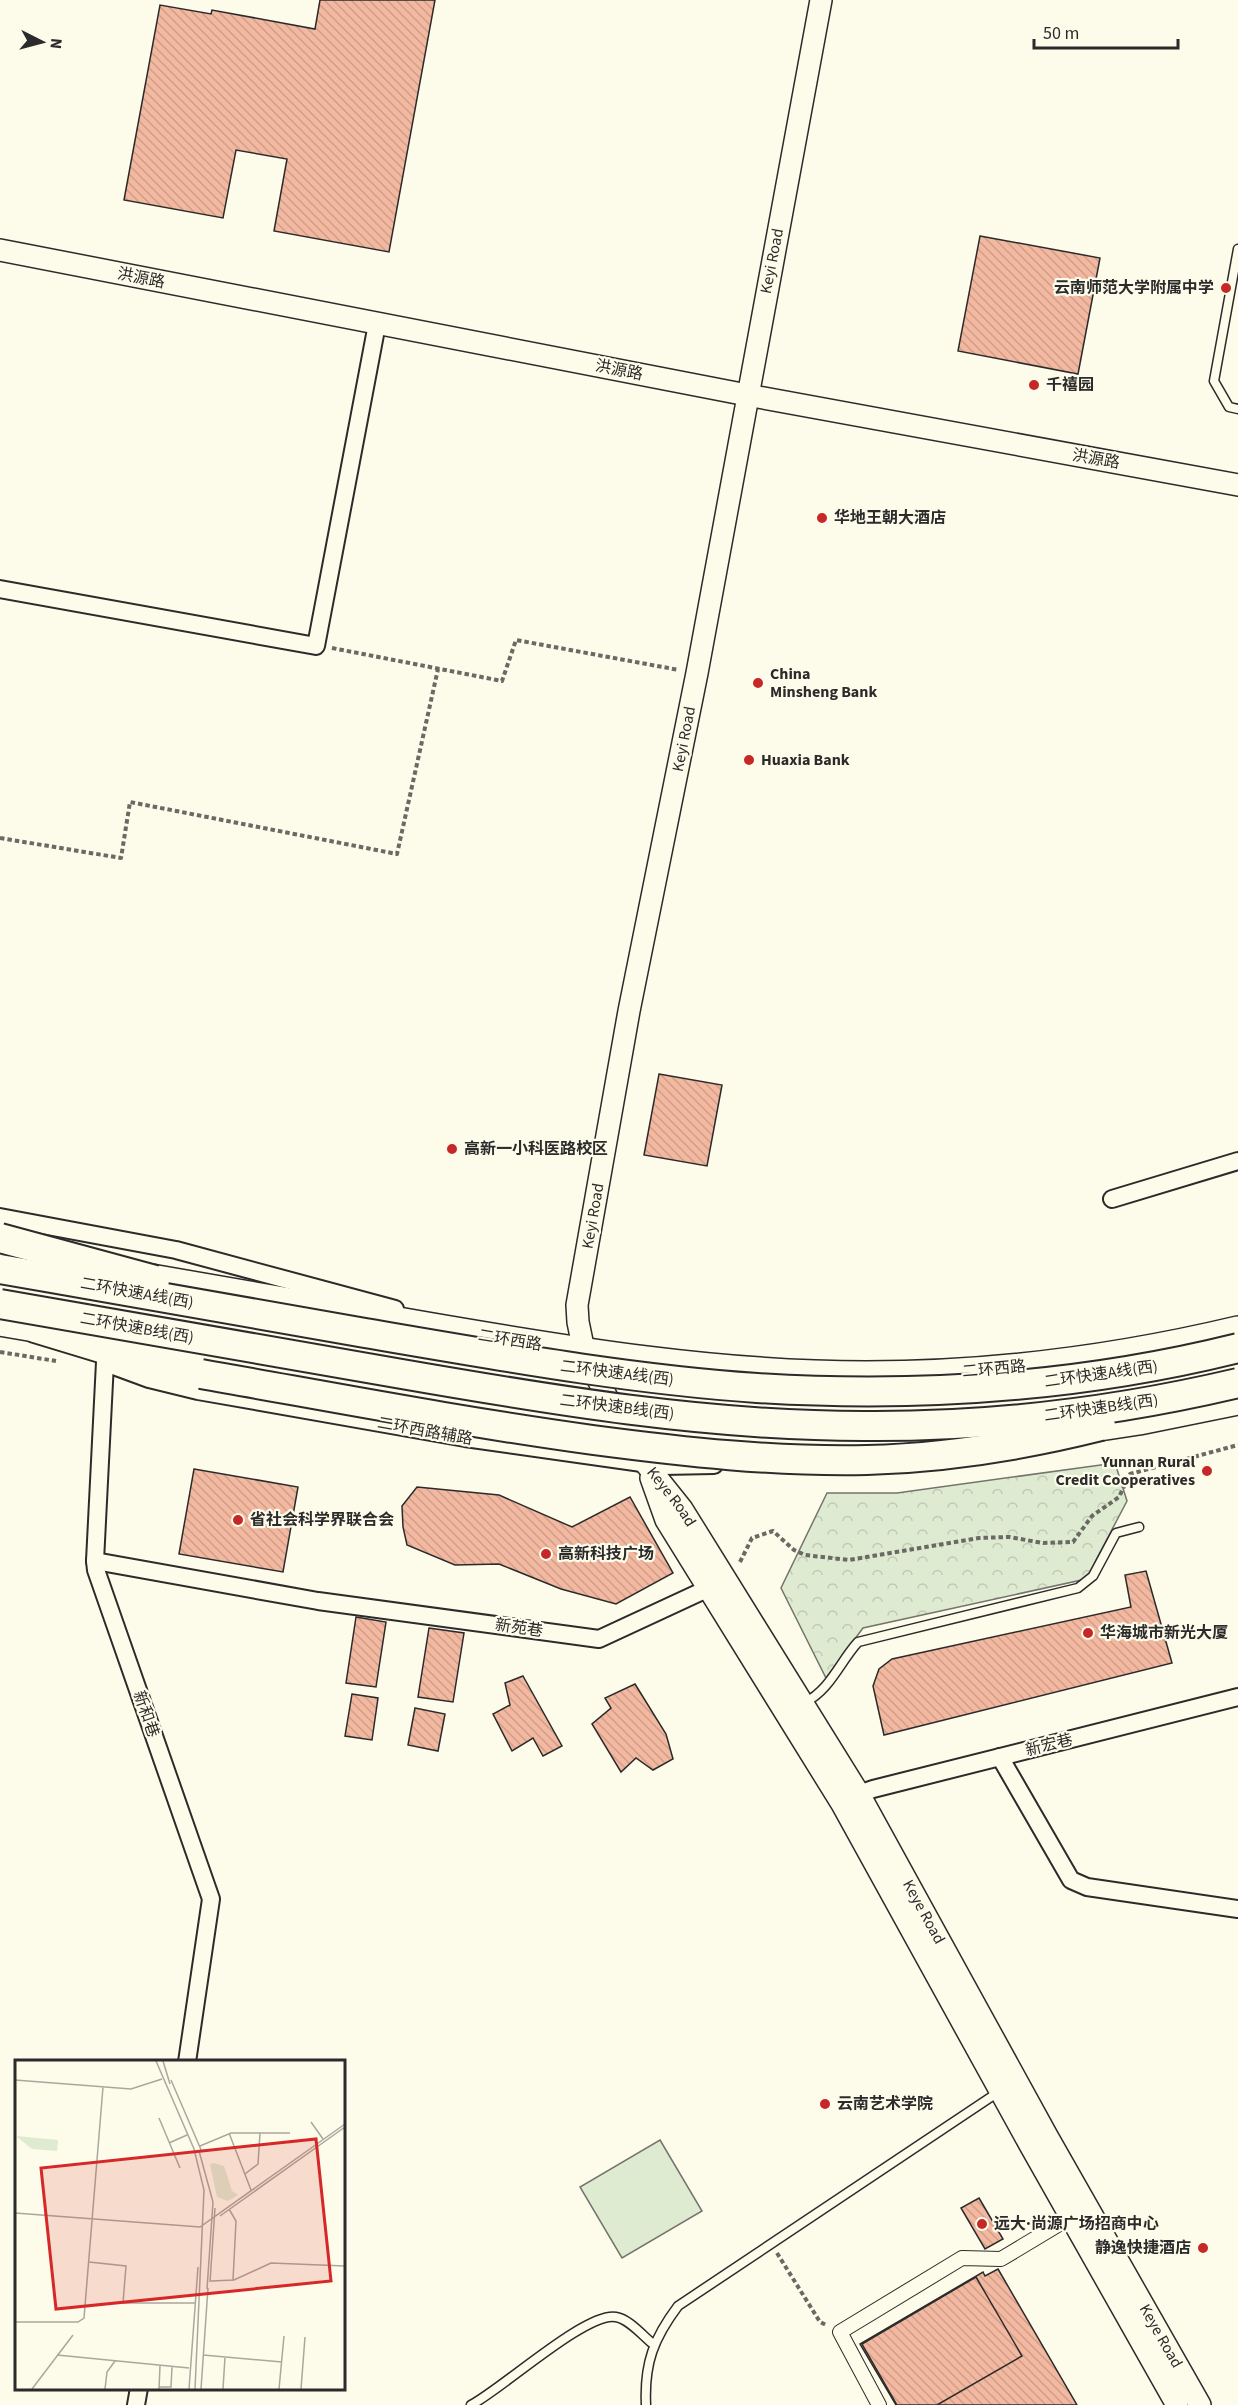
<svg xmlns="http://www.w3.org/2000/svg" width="1238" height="2405" font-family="'Source Sans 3','Noto Sans SC',sans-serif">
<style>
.forest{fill:url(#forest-crowns);stroke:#74746e;stroke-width:1.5}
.pitch{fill:#deebd1;stroke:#74746e;stroke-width:1.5}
.building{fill:url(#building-back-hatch);stroke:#2b2b2b;stroke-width:1.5}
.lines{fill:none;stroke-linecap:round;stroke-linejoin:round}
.service-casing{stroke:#2b2b2b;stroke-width:11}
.pedestrian-casing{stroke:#2b2b2b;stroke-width:16}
.minor-casing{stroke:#2b2b2b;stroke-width:20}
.tertiary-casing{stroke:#2b2b2b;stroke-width:24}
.primary-casing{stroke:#2b2b2b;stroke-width:30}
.trunk-casing{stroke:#2b2b2b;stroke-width:32}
.path{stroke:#6a6964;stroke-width:4;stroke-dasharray:4.5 3;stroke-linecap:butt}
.service{stroke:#fdfbea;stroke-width:8}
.pedestrian{stroke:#fdfbea;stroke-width:14}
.minor{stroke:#fdfbea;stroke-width:16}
.tertiary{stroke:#fdfbea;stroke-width:21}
.primary{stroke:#fdfbea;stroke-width:27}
.trunk{stroke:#fdfbea;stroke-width:28}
.trunk-bridge-casing{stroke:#2b2b2b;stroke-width:32;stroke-linecap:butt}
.trunk-bridge{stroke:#fdfbea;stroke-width:28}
.poi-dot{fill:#c62828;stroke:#fdfbea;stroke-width:2}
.labels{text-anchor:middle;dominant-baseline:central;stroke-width:4.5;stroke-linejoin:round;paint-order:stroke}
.street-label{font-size:16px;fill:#2b2b2b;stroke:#fdfbea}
.poi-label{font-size:16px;font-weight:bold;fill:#2b2b2b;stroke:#fdfbea;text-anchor:start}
.inset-road{fill:none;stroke:#a9a89e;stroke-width:1.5}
.view{fill:#d62828;fill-opacity:0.15;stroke:#d62828;stroke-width:3}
.inset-edge{fill:none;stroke:#2b2b2b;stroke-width:3}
</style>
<defs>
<pattern id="forest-crowns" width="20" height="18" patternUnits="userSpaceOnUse" patternTransform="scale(1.5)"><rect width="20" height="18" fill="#deebd1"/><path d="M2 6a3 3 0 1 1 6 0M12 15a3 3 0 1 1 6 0" fill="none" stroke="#bfcab4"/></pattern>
<pattern id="building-back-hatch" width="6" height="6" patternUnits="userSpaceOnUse" patternTransform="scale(1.5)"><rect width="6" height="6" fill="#f2b8a0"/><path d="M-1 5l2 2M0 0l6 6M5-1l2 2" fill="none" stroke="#d09e8a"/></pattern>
</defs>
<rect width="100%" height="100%" fill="#fdfbea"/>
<polygon class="forest" points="1115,1463 1127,1501 1086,1579 863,1628 826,1678 781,1588 827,1493 897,1493"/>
<polygon class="pitch" points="660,2140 702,2211 622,2258 580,2187"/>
<g class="building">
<polygon points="320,0 435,0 389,252 274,231 287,159 236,150 223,218 124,200 160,5 211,14 212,10 315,29"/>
<polygon points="980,236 1100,258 1078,374 958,351"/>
<polygon points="659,1074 722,1085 707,1166 644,1155"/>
<polygon points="194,1469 298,1487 283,1572 179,1554"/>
<polygon points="417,1487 499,1495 572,1527 630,1497 673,1573 616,1604 561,1589 499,1564 455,1565 407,1545 403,1527 402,1506"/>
<polygon points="1146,1571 1172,1663 884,1735 873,1686 879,1669 892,1659 1131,1607 1125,1575"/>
<polygon points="356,1617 386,1622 376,1687 346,1683"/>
<polygon points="429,1628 464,1633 453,1702 418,1697"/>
<polygon points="523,1676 562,1746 543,1756 533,1738 512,1751 493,1714 510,1705 505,1683"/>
<polygon points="635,1684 666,1734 673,1759 653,1770 636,1758 621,1772 592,1724 611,1708 605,1698"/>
<polygon points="352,1694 378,1698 372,1740 345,1736"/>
<polygon points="415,1708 445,1714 438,1751 408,1745"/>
<polygon points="979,2198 1003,2239 985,2249 961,2208"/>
<polygon points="998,2269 1077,2405 896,2405 860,2344 983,2272 985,2276"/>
<polygon points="976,2277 1022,2356 937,2405 897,2405 862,2344"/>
</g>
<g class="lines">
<g class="service-casing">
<g id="service">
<polyline points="1238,249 1214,381 1229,407 1238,409"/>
<path d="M 804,1703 C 831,1689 839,1663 858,1642 L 1078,1588 L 1093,1576 L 1116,1533 L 1139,1527"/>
<path d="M 471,2405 C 502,2389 587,2311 616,2317 C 629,2319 643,2336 653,2344"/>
<path d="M 646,2405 C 644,2363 654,2338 678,2306 L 1000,2091"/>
</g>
</g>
<g class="pedestrian-casing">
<polyline id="pedestrian" points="879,2405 840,2332 962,2258 1001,2259 1071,2217"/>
</g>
<g class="minor-casing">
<g id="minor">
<polyline points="0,589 316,646 377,324"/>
<polyline points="1112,1199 1238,1161"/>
<polyline points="0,1217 176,1250 395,1309"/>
<polyline points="105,1362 95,1561 96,1570 211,1899 187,2062"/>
<polyline points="111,1365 149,1379 198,1391 465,1438 663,1466 714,1465"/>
<polyline points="95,1561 318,1601 599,1639 709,1588"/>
<polyline points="1000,1757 1071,1880 1087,1887 1238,1909"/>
<polyline points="859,1794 873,1789 1238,1697"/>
<polyline points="136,2405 139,2388"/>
</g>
</g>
<g class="tertiary-casing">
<g id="tertiary">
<path id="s1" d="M 821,0 L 697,673 L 629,1011 L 577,1305 L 578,1322 L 584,1351 L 621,1426 L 646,1464 L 682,1509 L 859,1794 L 1047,2136 L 1200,2405"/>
<polyline points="0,250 747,395 1238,485"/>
<polyline points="651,1478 666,1520 842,1804 1030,2145 1177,2405"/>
</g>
</g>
<g class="primary-casing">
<g id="primary">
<path d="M 134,1275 C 232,1292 329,1309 427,1326 C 572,1351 719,1375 866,1375 C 992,1375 1116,1359 1238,1330"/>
<polyline points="0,1322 58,1332"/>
<path d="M 113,1341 C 207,1358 301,1374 395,1390 C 581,1423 766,1450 955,1441"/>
<polyline points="1080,1430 1139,1421 1238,1401"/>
</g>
</g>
<g class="trunk-casing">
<polyline id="trunk" points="35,1328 147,1362 201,1374"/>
</g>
<g class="path">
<polyline points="332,648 502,681 516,640 679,670"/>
<polyline points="0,838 121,858 130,802 397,854 438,669"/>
<polyline points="0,1352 56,1361"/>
<polyline points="740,1562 752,1538 773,1531 794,1550 805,1555 849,1560 979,1538 1009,1537 1043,1543 1073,1542 1092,1516 1119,1497 1130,1474 1238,1445"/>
<polyline points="777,2253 820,2322 826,2325"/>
</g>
<use href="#service" class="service"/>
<use href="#pedestrian" class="pedestrian"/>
<use href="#minor" class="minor"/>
<use href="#tertiary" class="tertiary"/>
<use href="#primary" class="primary"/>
<use href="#trunk" class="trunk"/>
<g class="trunk-bridge-casing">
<g id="trunk-bridge">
<polyline points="0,1238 155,1280"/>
<path d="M 0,1269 C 122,1290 244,1312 365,1333 C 495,1355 626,1379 757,1388 C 919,1398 1081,1387 1238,1348"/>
<path d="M 0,1304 C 132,1327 264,1350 396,1373 C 551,1400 707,1426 864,1426 C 990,1427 1115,1412 1238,1383"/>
<path d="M 201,1374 C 332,1397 462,1422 593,1440 C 684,1452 775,1462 867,1460 C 945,1458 1025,1445 1101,1426"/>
</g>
</g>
<use href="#trunk-bridge" class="trunk-bridge"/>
</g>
<g class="poi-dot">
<circle cx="1226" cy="288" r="6"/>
<circle cx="1034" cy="385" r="6"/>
<circle cx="822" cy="518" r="6"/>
<circle cx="758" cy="683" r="6"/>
<circle cx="749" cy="760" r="6"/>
<circle cx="452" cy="1149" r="6"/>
<circle cx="1207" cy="1471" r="6"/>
<circle cx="238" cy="1520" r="6"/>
<circle cx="546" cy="1554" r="6"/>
<circle cx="1088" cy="1633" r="6"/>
<circle cx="825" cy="2104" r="6"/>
<circle cx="982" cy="2224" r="6"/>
<circle cx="1203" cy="2248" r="6"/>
</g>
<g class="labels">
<g class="street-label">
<text transform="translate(772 261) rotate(-79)">Keyi Road</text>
<text transform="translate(141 278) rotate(11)">洪源路</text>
<text transform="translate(619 370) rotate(11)">洪源路</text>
<text transform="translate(1096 459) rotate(10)">洪源路</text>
<text transform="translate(684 739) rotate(-79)">Keyi Road</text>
<text transform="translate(593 1216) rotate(-80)">Keyi Road</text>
<text transform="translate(137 1293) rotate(10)">二环快速A线(西)</text>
<text transform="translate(137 1328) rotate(10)">二环快速B线(西)</text>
<text transform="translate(510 1340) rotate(9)">二环西路</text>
<text transform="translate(994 1369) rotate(-5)">二环西路</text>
<text transform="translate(617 1373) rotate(7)">二环快速A线(西)</text>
<text transform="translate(1101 1374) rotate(-8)">二环快速A线(西)</text>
<text transform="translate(617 1407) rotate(7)">二环快速B线(西)</text>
<text transform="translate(1101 1408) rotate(-8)">二环快速B线(西)</text>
<text transform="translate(425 1431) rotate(10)">二环西路辅路</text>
<text stroke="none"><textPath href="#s1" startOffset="1545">Keye Road</textPath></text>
<text transform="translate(519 1628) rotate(8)">新苑巷</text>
<text transform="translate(146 1714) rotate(71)">新和巷</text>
<text transform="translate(1049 1745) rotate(-14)">新宏巷</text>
<text stroke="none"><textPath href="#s1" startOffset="2031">Keye Road</textPath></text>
<text stroke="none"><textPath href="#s1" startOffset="2517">Keye Road</textPath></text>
</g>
<g class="poi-label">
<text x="1214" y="288" text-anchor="end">云南师范大学附属中学</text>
<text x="1046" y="385">千禧园</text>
<text x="834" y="518">华地王朝大酒店</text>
<text x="770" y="674">China<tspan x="770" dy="18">Minsheng Bank</tspan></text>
<text x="761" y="760">Huaxia Bank</text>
<text x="464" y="1149">高新一小科医路校区</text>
<text x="1195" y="1462" text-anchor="end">Yunnan Rural<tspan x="1195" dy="18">Credit Cooperatives</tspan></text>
<text x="250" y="1520">省社会科学界联合会</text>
<text x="558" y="1554">高新科技广场</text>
<text x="1100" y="1633">华海城市新光大厦</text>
<text x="837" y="2104">云南艺术学院</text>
<text x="994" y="2224">远大·尚源广场招商中心</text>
<text x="1191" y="2248" text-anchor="end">静逸快捷酒店</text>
</g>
</g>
<g transform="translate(15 2060)">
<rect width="330" height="330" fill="#fdfbea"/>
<path d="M 1,76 L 43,80 L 42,91 L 17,89 Z" fill="#deebd1"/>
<path d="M 199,103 L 209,106 L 217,131 L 223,135 L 213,141 L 202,137 L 195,104 Z" fill="#deebd1"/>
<path class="inset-road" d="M 141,1 L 179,89 L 189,130 L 180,329M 148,1 L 155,24M 0,20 L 116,29 L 147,19M 156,20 L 187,92M 144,58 L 165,108M 296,62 L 308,79M 214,73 L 236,130M 154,83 L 172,75M 185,86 L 216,73 L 275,73M 184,91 L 198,142 L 192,229M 230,114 L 243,104 L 245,73M 214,149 L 221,161 L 218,220M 0,153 L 185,167 L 330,64M 205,156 L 330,67M 74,202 L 111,206 L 108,243 L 180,243M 196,221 L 219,220 L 256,203 L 330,206M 195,222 L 200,148M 0,262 L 63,262 L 69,258 L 88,27M 42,295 L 174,308M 188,295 L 267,302M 144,327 L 156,327 L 157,307M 17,329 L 58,275M 90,329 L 92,312 L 100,301M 144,329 L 145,306M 174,329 L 183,207M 186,329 L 193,228M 208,329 L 210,297M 264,329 L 269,276M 286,329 L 290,277"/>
<path class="view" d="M 301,79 L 316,221 L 41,249 L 26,108 Z"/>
<rect width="330" height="330" class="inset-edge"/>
</g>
<g transform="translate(42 42) rotate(96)" stroke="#fdfbea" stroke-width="4.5" paint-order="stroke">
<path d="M0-4.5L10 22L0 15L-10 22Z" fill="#2b2b2b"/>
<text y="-9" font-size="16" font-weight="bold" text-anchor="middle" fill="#2b2b2b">N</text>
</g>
<path d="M1034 39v9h144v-9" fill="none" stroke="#2b2b2b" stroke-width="3"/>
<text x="1043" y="39" font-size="18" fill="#2b2b2b" stroke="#fdfbea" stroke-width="4.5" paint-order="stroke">50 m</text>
</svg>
